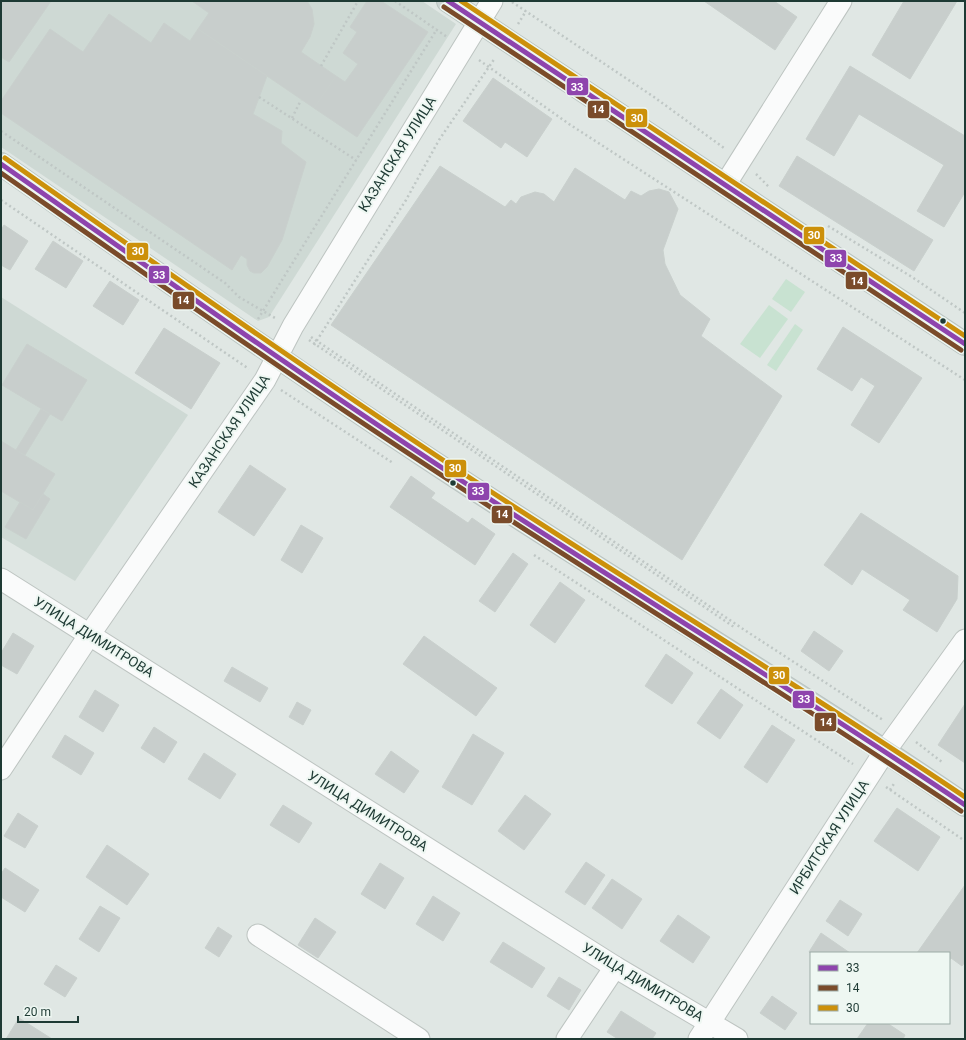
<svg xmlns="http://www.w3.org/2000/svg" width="966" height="1040" font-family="Roboto,sans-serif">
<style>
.built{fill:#ced9d4}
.green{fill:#c8e2d1}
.building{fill:#c8cecc;stroke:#c9d0cd}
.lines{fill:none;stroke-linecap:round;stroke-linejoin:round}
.minor-casing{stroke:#bdc4c1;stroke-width:23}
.major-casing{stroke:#bac4c1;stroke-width:24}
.path{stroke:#bfc7c5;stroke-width:2.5;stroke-dasharray:2 3;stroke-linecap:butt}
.minor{stroke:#fafbfb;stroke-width:21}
.major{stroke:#ccd4d2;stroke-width:22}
.bus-1-casing{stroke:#eef7f2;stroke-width:8}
.bus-2-casing{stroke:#eef7f2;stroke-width:8}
.bus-3-casing{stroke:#eef7f2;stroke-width:8}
.bus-1{stroke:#8e44ad;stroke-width:5}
.bus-2{stroke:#7a4b2a;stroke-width:5}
.bus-3{stroke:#cc900a;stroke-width:5}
.bus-dot{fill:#1e3a34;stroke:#eef7f2;stroke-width:1.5}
.labels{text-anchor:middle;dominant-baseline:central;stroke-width:4;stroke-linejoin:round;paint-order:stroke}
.street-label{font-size:14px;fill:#1e3a34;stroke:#eef7f2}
.line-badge{stroke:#eef7f2;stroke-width:1.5}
.badge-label{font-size:11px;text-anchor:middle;font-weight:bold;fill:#fff}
</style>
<rect width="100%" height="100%" fill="#e0e7e4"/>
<g class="built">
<polygon points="1,1 422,1 456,24 269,317 258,321 1,147"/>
<polygon points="1,297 188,415 75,581 1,537"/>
</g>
<g class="green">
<polygon points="786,279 805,292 791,312 772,299"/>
<polygon points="769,305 788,319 760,358 740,344"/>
<polygon points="795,324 803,330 776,371 767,365"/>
</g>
<g class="building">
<polygon points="1,1 51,1 9,62 1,57"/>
<polygon points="192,1 307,1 312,9 314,24 310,37 301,52 336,76 314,108 198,29 209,13"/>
<polygon points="367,1 381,1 428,32 357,137 314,108 336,76 345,82 358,64 343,53 357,32 350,27"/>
<polygon points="704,1 774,1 797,17 775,50"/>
<polygon points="904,1 957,1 910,79 872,55"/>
<polygon points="109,14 151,43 164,23 190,41 198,29 267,76 253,114 282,131 281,143 306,162 282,240 267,267 261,273 254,273 250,271 247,265 247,259 241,255 232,270 1,113 1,101 50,29 83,52"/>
<polygon points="850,66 965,136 965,192 944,227 917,211 944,165 859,114 834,156 806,139"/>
<polygon points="493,78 552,119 527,157 505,142 501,148 463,121"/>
<polygon points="797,156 933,240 914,271 779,186"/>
<polygon points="440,166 505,207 511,200 516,204 521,197 535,192 544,194 554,202 575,168 625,200 631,191 641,196 649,191 659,189 669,192 678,209 663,250 665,264 680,295 710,319 701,336 782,396 682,560 331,325"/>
<polygon points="4,225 28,241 10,270 1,265 1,230"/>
<polygon points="53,241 83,261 66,288 35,269"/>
<polygon points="110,281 139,300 123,325 93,306"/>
<polygon points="843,327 922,378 879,443 851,425 875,386 861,377 852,391 817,369"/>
<polygon points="164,328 220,363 191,409 135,373"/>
<polygon points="27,344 87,380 62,421 2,385"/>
<polygon points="41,409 50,414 25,455 16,450"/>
<polygon points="1,441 55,474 33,510 1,491"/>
<polygon points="250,465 286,489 254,536 218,512"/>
<polygon points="411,476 435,493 431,498 468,523 472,518 495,534 475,565 390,507"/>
<polygon points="43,494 50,499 26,539 5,527 20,502 33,510"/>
<polygon points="861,513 958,576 957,599 937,632 903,610 910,600 862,569 852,585 824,565"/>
<polygon points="301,525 323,538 302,573 281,560"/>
<polygon points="513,553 528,564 495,612 479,601"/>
<polygon points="560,582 585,600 555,643 530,625"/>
<polygon points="814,631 843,651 829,671 801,651"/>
<polygon points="13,633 34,646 17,674 1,665 1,653"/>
<polygon points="424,636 497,688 476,716 403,664"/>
<polygon points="666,654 693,673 672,704 645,686"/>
<polygon points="232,667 268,688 260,702 224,681"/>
<polygon points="721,689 743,705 720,739 697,723"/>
<polygon points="95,690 119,705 103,732 79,717"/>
<polygon points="297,702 311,710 303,725 289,717"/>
<polygon points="965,704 965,763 938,745"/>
<polygon points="772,725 795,740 767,783 744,767"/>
<polygon points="154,727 177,742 164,763 141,748"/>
<polygon points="473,734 504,753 472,805 442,787"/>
<polygon points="65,735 94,753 81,775 52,757"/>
<polygon points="391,751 419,771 404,793 375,774"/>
<polygon points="204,753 236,774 220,799 188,779"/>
<polygon points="525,795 551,814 524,850 498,831"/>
<polygon points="283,805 312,823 299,843 270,825"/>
<polygon points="897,808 940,837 918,871 874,841"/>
<polygon points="18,813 38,826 25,848 4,836"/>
<polygon points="107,845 149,874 127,905 86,877"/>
<polygon points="586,862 605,875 585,905 565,892"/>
<polygon points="380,863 404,878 385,909 361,894"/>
<polygon points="5,868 39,890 25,912 1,897 1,874"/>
<polygon points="612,879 642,899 622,929 592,908"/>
<polygon points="965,885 965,962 962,966 951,958 949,961 949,953 917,953"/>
<polygon points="433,896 460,913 443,941 416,924"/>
<polygon points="840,900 862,914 848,936 826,921"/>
<polygon points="100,906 120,918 99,952 79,939"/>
<polygon points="678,915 710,937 693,963 660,941"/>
<polygon points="315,918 336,932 318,958 298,945"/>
<polygon points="218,927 232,936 219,957 205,948"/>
<polygon points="821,933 850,953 811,954 809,952"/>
<polygon points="503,942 545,968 532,988 490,962"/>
<polygon points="56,965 77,978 65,997 44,984"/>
<polygon points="559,977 581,990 569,1010 547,996"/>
<polygon points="772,996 797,1013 785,1030 760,1013"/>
<polygon points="621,1011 656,1033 652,1039 618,1039 607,1032"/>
<polygon points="19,1018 52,1039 6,1039"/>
<polygon points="868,1023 887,1023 905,1035 903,1039 857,1039"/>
</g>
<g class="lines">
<g class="minor-casing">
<g id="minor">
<polyline points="725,185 841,1"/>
<polyline points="1,579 615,967 737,1039"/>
<polyline points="1,769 90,634 265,380 293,326 492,1"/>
<polyline points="258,935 419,1039"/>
<polyline points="567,1039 615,967"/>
<polyline points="699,1039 885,751 965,640"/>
</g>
</g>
<g class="major-casing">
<g id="major">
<polyline points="448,1 965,344"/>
<path d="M 1,164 C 152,270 302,376 456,477 C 625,588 798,691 965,805"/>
</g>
</g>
<g class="path">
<polyline points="395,1 447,37"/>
<polyline points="512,2 654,97 724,148"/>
<polyline points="518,24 526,11"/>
<polyline points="479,60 569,124 965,380"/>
<polyline points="321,66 358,1"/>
<polyline points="259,97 356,160"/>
<polyline points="292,118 301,100"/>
<polyline points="1,131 225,283 239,297 275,318"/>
<polyline points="756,174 769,187"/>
<polyline points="1,200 249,369"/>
<polyline points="828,226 912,277 965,313"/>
<polyline points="258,319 437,29"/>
<polyline points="311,337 746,631 883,720"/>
<polyline points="309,340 734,627"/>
<polyline points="314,345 406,200 439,140 495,58"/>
<polyline points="281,390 393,463"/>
<polyline points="534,555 853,764"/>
<polyline points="916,742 942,762"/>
<polyline points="886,787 965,841"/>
<polyline points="890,790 895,782"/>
</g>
<use href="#minor" class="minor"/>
<use href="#major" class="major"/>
<g class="bus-1-casing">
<g id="bus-1">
<polyline points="448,1 965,344"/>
<path d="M 1,164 C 152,270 302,376 456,477 C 625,588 798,692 965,805"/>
</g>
</g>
<g class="bus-2-casing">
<g id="bus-2">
<polyline points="444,7 961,350"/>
<path d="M 1,173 C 151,278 301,384 455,484 C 623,594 794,699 961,811"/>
</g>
</g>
<g class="bus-3-casing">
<g id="bus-3">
<polyline points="461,1 965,336"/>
<path d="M 5,158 C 155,264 305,369 458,470 C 626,581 798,684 965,797"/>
</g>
</g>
<use href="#bus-1" class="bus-1"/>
<use href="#bus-2" class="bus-2"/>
<use href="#bus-3" class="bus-3"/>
</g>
<g class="bus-dot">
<circle cx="943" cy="321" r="3.5"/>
<circle cx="453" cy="483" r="3.5"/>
</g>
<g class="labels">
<g class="street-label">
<text transform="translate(397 154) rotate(-58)">КАЗАНСКАЯ УЛИЦА</text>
<text transform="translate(229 431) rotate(-56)">КАЗАНСКАЯ УЛИЦА</text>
<text transform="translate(94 637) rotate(32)">УЛИЦА ДИМИТРОВА</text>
<text transform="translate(368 811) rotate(32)">УЛИЦА ДИМИТРОВА</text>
<text transform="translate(829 837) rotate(-57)">ИРБИТСКАЯ УЛИЦА</text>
<text transform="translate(643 982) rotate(31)">УЛИЦА ДИМИТРОВА</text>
</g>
</g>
<g class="line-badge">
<rect x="566" y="77" width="23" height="19" rx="4" fill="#8e44ad"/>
<rect x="587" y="100" width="23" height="19" rx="4" fill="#7a4b2a"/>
<rect x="625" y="108" width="23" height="20" rx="4" fill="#cc900a"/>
<rect x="803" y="226" width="22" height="19" rx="4" fill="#cc900a"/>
<rect x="126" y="242" width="23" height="19" rx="4" fill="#cc900a"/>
<rect x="824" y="249" width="23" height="19" rx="4" fill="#8e44ad"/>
<rect x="148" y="265" width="22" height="19" rx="4" fill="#8e44ad"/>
<rect x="845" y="271" width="23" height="19" rx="4" fill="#7a4b2a"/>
<rect x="172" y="291" width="23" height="19" rx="4" fill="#7a4b2a"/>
<rect x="444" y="459" width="23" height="19" rx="4" fill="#cc900a"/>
<rect x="467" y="482" width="23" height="19" rx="4" fill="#8e44ad"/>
<rect x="491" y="505" width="22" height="19" rx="4" fill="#7a4b2a"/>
<rect x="768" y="666" width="22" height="19" rx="4" fill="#cc900a"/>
<rect x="792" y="690" width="23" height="19" rx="4" fill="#8e44ad"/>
<rect x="814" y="712" width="23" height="20" rx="4" fill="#7a4b2a"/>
</g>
<g class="badge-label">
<text x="577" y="91">33</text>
<text x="598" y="113">14</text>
<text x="637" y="122">30</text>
<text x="814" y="239">30</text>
<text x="138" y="255">30</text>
<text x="836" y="262">33</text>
<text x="159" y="279">33</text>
<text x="857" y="285">14</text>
<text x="183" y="304">14</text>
<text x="455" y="472">30</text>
<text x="478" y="495">33</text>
<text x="502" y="518">14</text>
<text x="779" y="679">30</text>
<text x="804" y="703">33</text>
<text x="826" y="726">14</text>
</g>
<rect width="966" height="1040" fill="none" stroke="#1e3a34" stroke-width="4"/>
<rect x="810" y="952" width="140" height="72" fill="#eef7f2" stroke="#9baba6"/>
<rect x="818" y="965" width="20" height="6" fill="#8e44ad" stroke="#9baba6"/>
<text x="846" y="972" font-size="12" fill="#1e3a34">33</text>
<rect x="818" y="985" width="20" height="6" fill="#7a4b2a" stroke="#9baba6"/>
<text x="846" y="992" font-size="12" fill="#1e3a34">14</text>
<rect x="818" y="1005" width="20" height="6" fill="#cc900a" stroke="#9baba6"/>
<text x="846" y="1012" font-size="12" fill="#1e3a34">30</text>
<path d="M18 1016v6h60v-6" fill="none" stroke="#1e3a34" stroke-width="2"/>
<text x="24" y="1016" font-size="12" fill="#1e3a34" stroke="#eef7f2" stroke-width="3" paint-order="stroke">20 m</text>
</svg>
